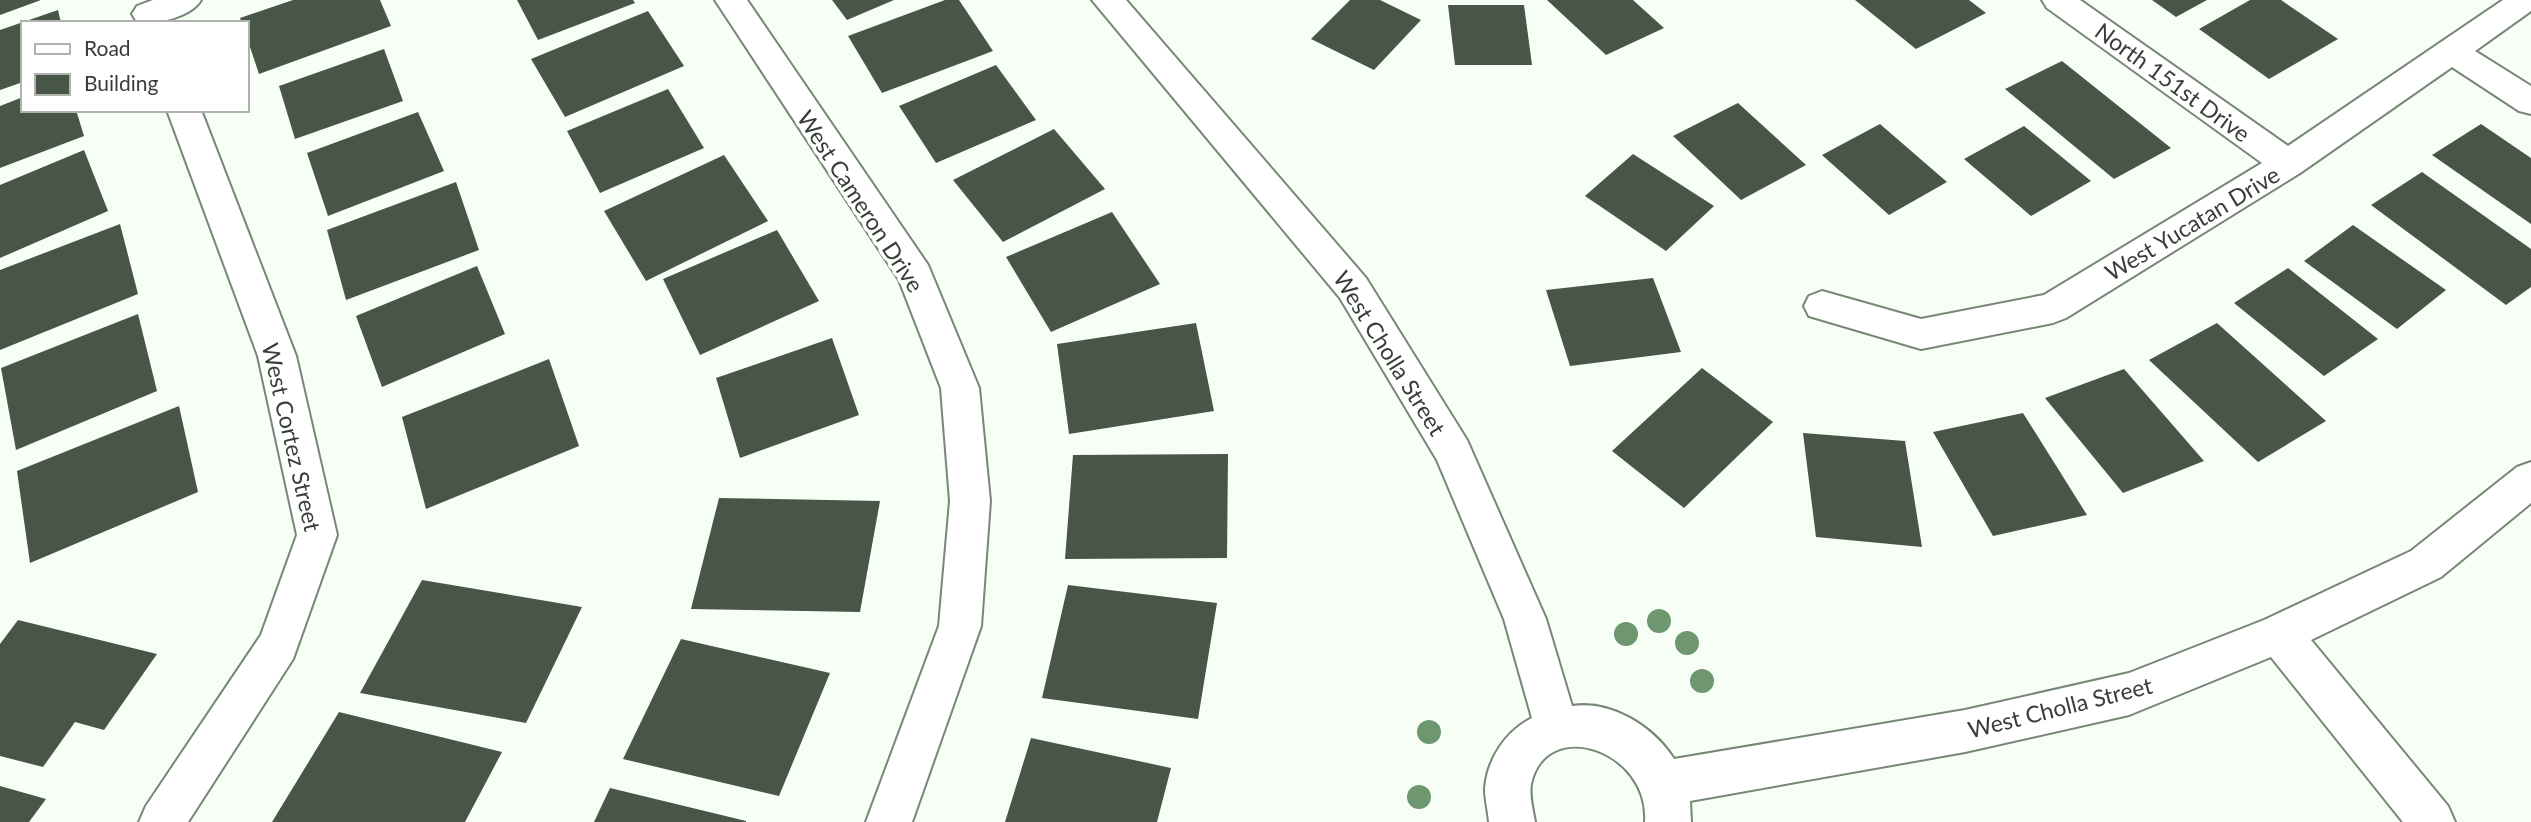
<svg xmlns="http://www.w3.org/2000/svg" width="2531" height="822" font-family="Lato,sans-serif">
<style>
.building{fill:#475646}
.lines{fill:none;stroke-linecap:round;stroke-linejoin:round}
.minor-casing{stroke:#778776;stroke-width:4}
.minor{fill:#fff;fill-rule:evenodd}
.tree{fill:#6f976f}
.labels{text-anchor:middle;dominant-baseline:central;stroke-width:7;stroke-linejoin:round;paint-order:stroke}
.street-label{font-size:23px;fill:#373e37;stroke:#fff}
</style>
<rect width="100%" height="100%" fill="#f7fef6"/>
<g class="building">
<polygon points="0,0 41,0 0,15"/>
<polygon points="293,0 380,0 391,26 259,74 247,38 247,23 242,23 240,18"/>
<polygon points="517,0 633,0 635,3 538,40"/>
<polygon points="832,0 894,0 847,20"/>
<polygon points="945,0 959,0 993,51 882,93 848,36"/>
<polygon points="1350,0 1380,0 1421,20 1374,70 1311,39"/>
<polygon points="1547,0 1633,0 1664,28 1606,55"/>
<polygon points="1855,0 1969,0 1986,13 1916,49"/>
<polygon points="2152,0 2207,0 2176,17"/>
<polygon points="2250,0 2281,0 2338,39 2269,79 2199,29"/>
<polygon points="1448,5 1524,5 1532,65 1455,65"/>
<polygon points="58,10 61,23 23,23 23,82 0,90 0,30"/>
<polygon points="648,11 684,66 565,117 531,59"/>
<polygon points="384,49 403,101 295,139 279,86"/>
<polygon points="2062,61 2171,148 2114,179 2005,89"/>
<polygon points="996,65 1036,120 936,163 899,106"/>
<polygon points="668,89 704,148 600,193 567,131"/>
<polygon points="23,97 23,110 76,110 84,136 0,168 0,106"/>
<polygon points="1738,103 1806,165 1741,200 1673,136"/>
<polygon points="418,112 444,171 328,216 307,153"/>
<polygon points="1880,124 1947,182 1889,215 1822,155"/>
<polygon points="2481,124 2531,158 2531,224 2432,155"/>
<polygon points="2024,126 2091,181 2031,216 1964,159"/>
<polygon points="1054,129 1105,189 1003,242 953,180"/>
<polygon points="84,150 108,211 0,258 0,185"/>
<polygon points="1633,154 1714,206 1666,251 1585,196"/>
<polygon points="724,155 768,221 646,281 604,211"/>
<polygon points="2422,172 2531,249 2531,287 2506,305 2371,205"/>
<polygon points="456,182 479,250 346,300 327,230"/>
<polygon points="1112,212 1160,284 1051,332 1006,257"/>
<polygon points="120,224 138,294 0,350 0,270"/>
<polygon points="2353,225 2446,290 2397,329 2304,261"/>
<polygon points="777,230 819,301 700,355 663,279"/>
<polygon points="477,266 505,334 382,387 356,316"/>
<polygon points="2288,268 2378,339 2324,376 2234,303"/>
<polygon points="1653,278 1681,352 1570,366 1546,290"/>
<polygon points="138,314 157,391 16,450 1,368"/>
<polygon points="1196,323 1214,411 1069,434 1057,344"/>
<polygon points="2217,323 2326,421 2258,462 2149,360"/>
<polygon points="832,338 859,415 740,458 716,378"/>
<polygon points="549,359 579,446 426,509 402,417"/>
<polygon points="1702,368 1773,422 1684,508 1612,451"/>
<polygon points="2124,369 2204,461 2123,493 2045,398"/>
<polygon points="179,406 198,492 30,563 17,471"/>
<polygon points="2023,413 2087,515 1993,536 1933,432"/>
<polygon points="1803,433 1905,441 1922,547 1816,537"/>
<polygon points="1228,454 1227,558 1065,559 1073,455"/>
<polygon points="719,498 880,501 860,612 691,609"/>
<polygon points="422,580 582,607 526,723 360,693"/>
<polygon points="1068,585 1217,603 1198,719 1042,698"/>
<polygon points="18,620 157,654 104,730 75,722 43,767 0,756 0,644"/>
<polygon points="681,639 830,673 779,796 623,759"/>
<polygon points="339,712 502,752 465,822 272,822"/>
<polygon points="1031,738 1171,768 1157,822 1005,822"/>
<polygon points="0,786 46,799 29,822 0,822"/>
<polygon points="610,788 746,821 746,822 594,822"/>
</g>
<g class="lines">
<g class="minor-casing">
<g id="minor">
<path d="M 153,0 L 201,0 C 191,17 156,25 137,22 L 132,14 L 137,6 Z"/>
<polygon points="715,0 747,0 928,265 979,388 990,501 981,626 912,822 866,822 939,626 950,501 941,388 899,280"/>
<path d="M 1092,0 L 1126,0 L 1366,278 L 1467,440 L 1546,619 L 1572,706 C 1611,700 1653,726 1674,759 L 1965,710 L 2129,673 L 2264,620 L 2411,551 L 2517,467 L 2531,462 L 2531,503 L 2441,577 L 2311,640 L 2448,806 L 2455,822 L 2403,822 L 2271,657 L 2129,715 L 1965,752 L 1690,801 L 1691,822 L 1645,822 C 1650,750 1546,715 1531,784 C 1529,796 1533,810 1535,822 L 1489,822 C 1488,811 1485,799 1485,789 C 1487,759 1506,731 1532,718 L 1504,619 L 1437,460 L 1340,298 Z"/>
<polygon points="2042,0 2080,0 2288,146 2503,0 2531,0 2531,11 2475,51 2531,86 2531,114 2519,111 2452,67 2300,173 2066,318 2053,323 1921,349 1809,316 1804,306 1809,296 1822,291 1921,319 2044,295 2262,163 2047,8"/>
<polygon points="167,110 201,110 296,356 337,535 293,659 188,822 139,822 146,806 261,635 297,535 258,356"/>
</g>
</g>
<use href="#minor" class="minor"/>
</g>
<g class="tree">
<circle cx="1659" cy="621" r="12"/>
<circle cx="1626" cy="634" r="12"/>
<circle cx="1687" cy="643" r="12"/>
<circle cx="1702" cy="681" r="12"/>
<circle cx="1429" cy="732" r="12"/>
<circle cx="1419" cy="797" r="12"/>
</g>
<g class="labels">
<g class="street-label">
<text transform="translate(2173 82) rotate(36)">North 151st Drive</text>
<text transform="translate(861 201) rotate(57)">West Cameron Drive</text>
<text transform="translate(2192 223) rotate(-31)">West Yucatan Drive</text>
<text transform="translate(1390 353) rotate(58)">West Cholla Street</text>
<text transform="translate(292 437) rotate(77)">West Cortez Street</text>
<text transform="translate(2060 707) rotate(-14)">West Cholla Street</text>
</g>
</g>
<rect x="21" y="21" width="228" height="91" fill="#ffffff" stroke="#afb2af" stroke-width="2"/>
<rect x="35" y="44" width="35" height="10" fill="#ffffff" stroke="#afb2af" stroke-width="2"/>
<text x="84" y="56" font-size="21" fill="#373e37">Road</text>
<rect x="35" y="74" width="35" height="21" fill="#475646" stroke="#afb2af" stroke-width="2"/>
<text x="84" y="91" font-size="21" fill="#373e37">Building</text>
</svg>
